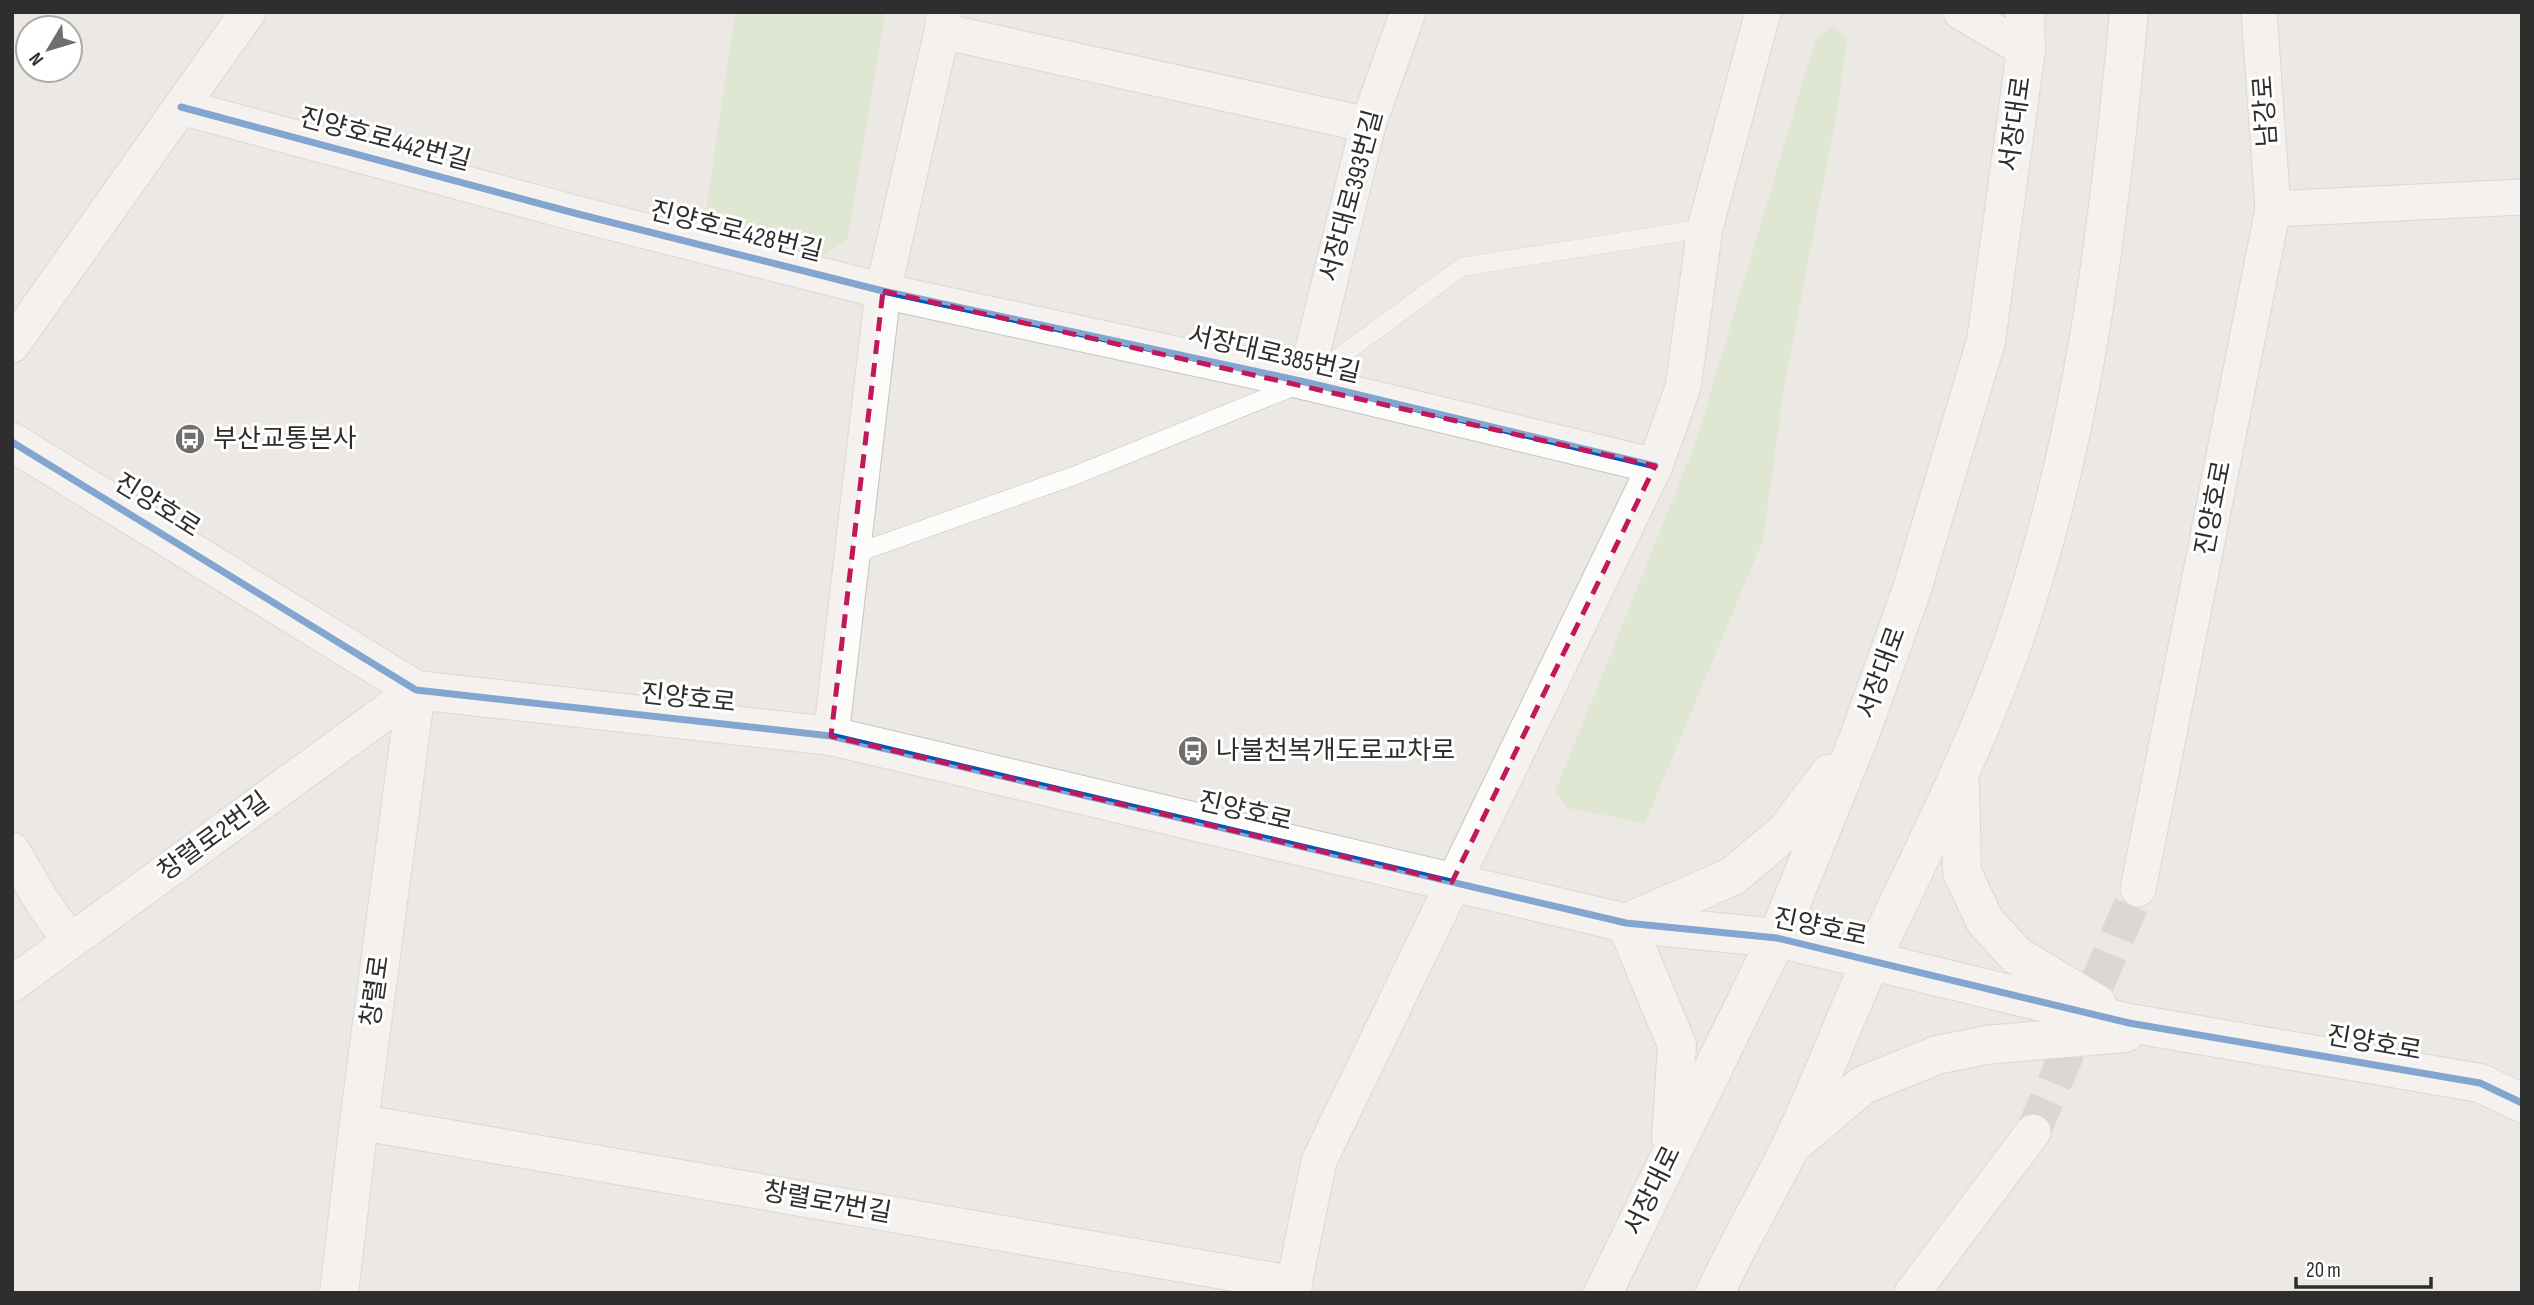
<svg xmlns="http://www.w3.org/2000/svg" width="2534" height="1305" font-family="'Sofia Sans Condensed','Noto Sans KR',sans-serif">
<style>
.green{fill:#cee6be}
.lines{fill:none;stroke-linecap:round;stroke-linejoin:round}
.minor-tunnel{stroke:#c6c3c0;stroke-width:35;stroke-dasharray:35 18;stroke-linecap:butt}
.service-casing{stroke:#c5c4c5;stroke-width:19}
.minor-casing{stroke:#c5c4c5;stroke-width:37}
.tertiary-casing{stroke:#c5c4c5;stroke-width:40}
.service{stroke:#fcfcfb;stroke-width:18}
.minor{stroke:#fcfcfb;stroke-width:35}
.tertiary{stroke:#fcfcfb;stroke-width:38}
.cycleway-casing{stroke:#fff;stroke-width:11}
.cycleway{stroke:#0057b8;stroke-width:7}
.marked{fill:none;stroke:#c2185b;stroke-width:5;stroke-dasharray:14 9;stroke-linejoin:round}
.labels{text-anchor:middle;dominant-baseline:central;stroke-width:6;stroke-linejoin:round;paint-order:stroke}
.street-label{font-size:26px;fill:#2e2e2e;stroke:#fff}
.poi-label{font-size:26px;fill:#2e2e2e;stroke:#fff;text-anchor:start}
</style>
<rect width="100%" height="100%" fill="#ece8e4"/>
<g class="green">
<polygon points="735,12 885,12 847,240 814,261 703,233"/>
<polygon points="1833,25 1847,41 1837,112 1784,387 1763,540 1645,823 1567,808 1555,792 1696,442 1815,41"/>
</g>
<g class="lines">
<polyline class="minor-tunnel" points="2033,1132 2138,889"/>
<g class="service-casing">
<polyline id="service" points="854,554 1076,475 1305,382 1462,267 1705,228"/>
</g>
<g class="minor-casing">
<g id="minor">
<polyline points="1961,12 2026,50"/>
<polyline points="942,31 1368,125"/>
<polyline points="181,107 578,214 883,291 1305,382 1655,466"/>
<polyline points="2273,209 2522,197"/>
<polyline points="12,345 248,12"/>
<polyline points="1305,382 1368,125 1408,12"/>
<polyline points="831,736 883,291 942,31 944,12"/>
<polyline points="12,850 43,903 70,941"/>
<polyline points="2138,889 2273,209 2259,12"/>
<polyline points="12,984 416,690"/>
<polyline points="359,1122 1295,1284"/>
<polyline points="1292,1293 1319,1161 1655,466 1683,387 1705,228 1763,12"/>
<polyline points="1912,1293 2033,1132"/>
</g>
</g>
<g class="tertiary-casing">
<g id="tertiary">
<polyline points="12,442 416,690 831,736 1626,923 1777,938 2129,1023 2480,1083 2522,1103"/>
<polyline points="1960,785 1962,872 1985,921 2016,955 2097,1004"/>
<polyline points="1671,1138 1677,1045 1626,923 1733,876 1786,831 1829,774"/>
<polyline points="1797,1141 1863,1085 1937,1055 1986,1045 2125,1033"/>
<polyline points="339,1293 359,1122 416,690"/>
<polyline points="1603,1293 1777,938 1859,737 1912,589 1986,341 2026,50 2025,12"/>
<path d="M 1715,1293 C 1738,1243 1766,1196 1790,1147 C 1820,1086 1843,1021 1872,959 C 1920,856 1972,756 2011,648 C 2083,444 2109,227 2129,12"/>
</g>
</g>
<use href="#service" class="service"/>
<use href="#minor" class="minor"/>
<use href="#tertiary" class="tertiary"/>
<g class="cycleway-casing">
<g id="cycleway">
<polyline points="181,107 578,214 883,291 1305,382 1655,466"/>
<polyline points="12,442 416,690 831,736 1626,923 1777,938 2129,1023 2480,1083 2522,1103"/>
</g>
</g>
<use href="#cycleway" class="cycleway"/>
</g>
<path d="M0 0H2534V1305H0ZM 883,291 L 1655,466 L 1452,882 L 831,736 Z" fill="#ece8e4" fill-opacity=".55" fill-rule="evenodd"/>
<path class="marked" d="M 883,291 L 1655,466 L 1452,882 L 831,736 Z"/>
<defs>
<g id="bus-disc" transform="scale(1.575)"><circle r="9.5" fill="#706f6e" stroke="#fff"/><path d="M-5-6H5V4H4V6H2V4H-2V6H-4V4H-5ZM-3.5-4V0h7V-4ZM-3.5 1.2v1.5H-2V1.2ZM2 1.2v1.5H3.5V1.2Z" fill="#fff"/></g>
</defs>
<g fill-rule="evenodd">
<use href="#bus-disc" x="190" y="439"/>
<use href="#bus-disc" x="1193" y="751"/>
</g>
<g class="labels">
<g class="street-label">
<text transform="translate(2266 111) rotate(-94)">남강로</text>
<text transform="translate(2016 124) rotate(-82)">서장대로</text>
<text transform="translate(385 140) rotate(15)">진양호로442번길</text>
<text transform="translate(1352 196) rotate(-75)">서장대로393번길</text>
<text transform="translate(736 232) rotate(14)">진양호로428번길</text>
<text transform="translate(1274 355) rotate(13)">서장대로385번길</text>
<text transform="translate(157 506) rotate(32)">진양호로</text>
<text transform="translate(2214 508) rotate(-79)">진양호로</text>
<text transform="translate(1882 673) rotate(-70)">서장대로</text>
<text transform="translate(688 699) rotate(6)">진양호로</text>
<text transform="translate(1245 812) rotate(13)">진양호로</text>
<text transform="translate(214 837) rotate(-36)">창렬로2번길</text>
<text transform="translate(1820 928) rotate(12)">진양호로</text>
<text transform="translate(376 991) rotate(-82)">창렬로</text>
<text transform="translate(2374 1044) rotate(10)">진양호로</text>
<text transform="translate(1653 1191) rotate(-64)">서장대로</text>
<text transform="translate(827 1203) rotate(10)">창렬로7번길</text>
</g>
<g class="poi-label">
<text x="213" y="439">부산교통본사</text>
<text x="1216" y="751">나불천복개도로교차로</text>
</g>
</g>
<rect width="2534" height="1305" fill="none" stroke="#2e2e2e" stroke-width="28"/>
<g transform="translate(49 49) rotate(232)"><circle r="33" fill="#ffffff" stroke="#ababab" stroke-width="2"/>
<path d="M0-5L12 26L0 18L-12 26Z" fill="#706f6e"/>
<text y="-10" font-size="19" font-weight="bold" text-anchor="middle" fill="#2e2e2e">N</text>
</g>
<path d="M2296 1277v10h135v-10" fill="none" stroke="#2e2e2e" stroke-width="3.5"/>
<text x="2306" y="1277" font-size="21" fill="#2e2e2e" stroke="#ffffff" stroke-width="5" paint-order="stroke">20 m</text>
</svg>
